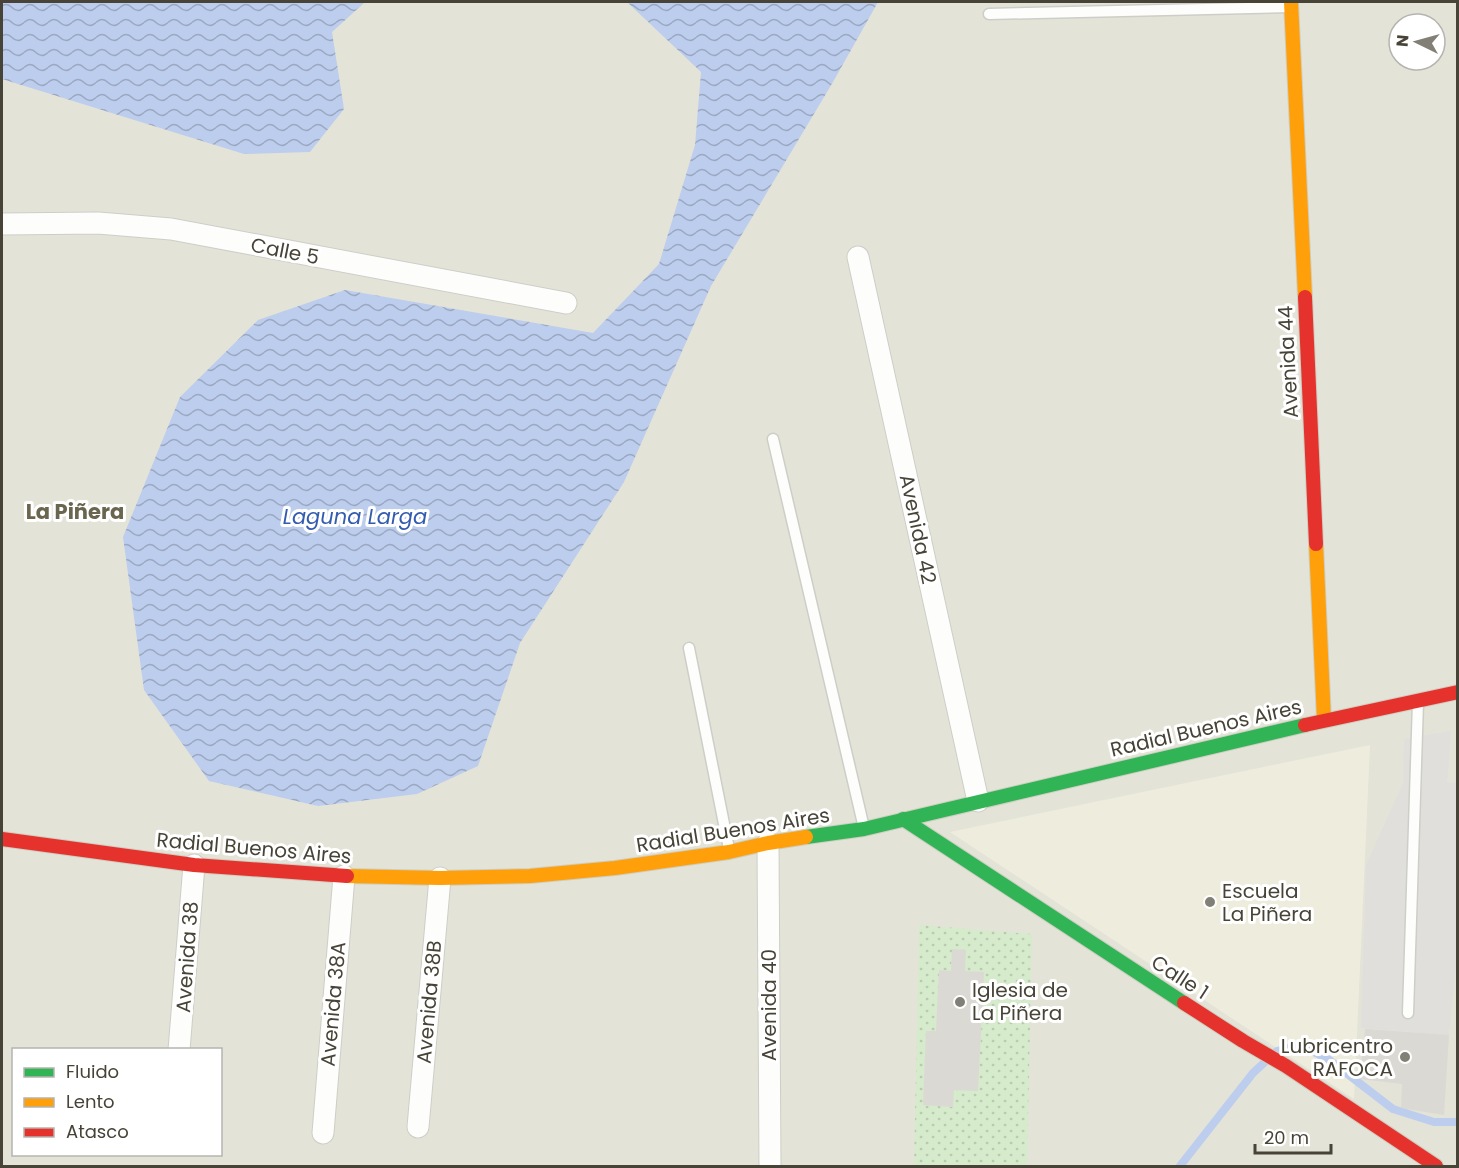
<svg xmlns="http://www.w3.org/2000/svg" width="1459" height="1168" font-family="Poppins,sans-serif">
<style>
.residential{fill:#e4e3d8;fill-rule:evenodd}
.education{fill:#eeeddd}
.grass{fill:url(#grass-dots);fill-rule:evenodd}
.parking{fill:#e0dfdb}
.water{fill:url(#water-waves)}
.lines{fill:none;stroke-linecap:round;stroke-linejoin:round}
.stream{stroke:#bccded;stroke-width:8}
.building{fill:#dad9d3}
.lane-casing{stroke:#cecec8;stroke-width:13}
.street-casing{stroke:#cecec8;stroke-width:23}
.fast-casing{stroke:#cecec1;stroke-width:16}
.slow-casing{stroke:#cecec1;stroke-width:16}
.jam-casing{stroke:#cecec1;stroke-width:16}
.lane{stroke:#fdfdfc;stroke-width:10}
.street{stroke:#fdfdfc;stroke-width:21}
.fast{stroke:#30b455;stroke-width:14}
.slow{stroke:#ff9f0a;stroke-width:14}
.jam{stroke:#e5322d;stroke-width:14}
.poi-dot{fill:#828076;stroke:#fff;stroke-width:2}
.labels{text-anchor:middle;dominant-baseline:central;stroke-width:6;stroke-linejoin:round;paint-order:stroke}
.street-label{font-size:20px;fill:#474437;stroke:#fff}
.poi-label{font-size:20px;fill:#474437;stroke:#fff;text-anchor:start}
.neighbourhood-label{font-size:21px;font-weight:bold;fill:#69654e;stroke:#fff}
.water-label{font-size:21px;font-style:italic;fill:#335baf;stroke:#fff}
</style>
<defs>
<pattern id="grass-dots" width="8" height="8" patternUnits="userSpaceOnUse" patternTransform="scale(1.5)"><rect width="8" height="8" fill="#d6eacc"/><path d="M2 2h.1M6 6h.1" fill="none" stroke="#b9cab0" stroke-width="1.8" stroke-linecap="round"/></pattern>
<pattern id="water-waves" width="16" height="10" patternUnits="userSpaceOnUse" patternTransform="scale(1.5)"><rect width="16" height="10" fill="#bccded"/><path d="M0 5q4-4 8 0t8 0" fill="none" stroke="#9ba8c1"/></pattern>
</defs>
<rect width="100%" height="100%" fill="#f0f0eb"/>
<path class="residential" d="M 2,2 L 1457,2 L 1457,1166 L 2,1166 ZM 1399,24 L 1435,24 L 1435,60 L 1399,60 ZM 14,1050 L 220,1050 L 220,1154 L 14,1154 Z"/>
<polygon class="education" points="1370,745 1354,1099 950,832"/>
<path class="grass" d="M 919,925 L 1032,934 L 1027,1166 L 914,1166 ZM 952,950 L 966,951 L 965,971 L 984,972 L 978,1090 L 954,1090 L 953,1107 L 923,1105 L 926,1031 L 936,1031 L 940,970 L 951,971 Z"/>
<polygon class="parking" points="1451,731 1447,782 1457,783 1458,947 1449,1035 1361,1028 1366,865 1403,783 1404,739"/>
<g class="water">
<polygon points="2,2 365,2 332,32 344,109 310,152 244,154 2,79"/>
<polygon points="627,2 878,2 833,82 711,286 624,482 520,643 478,766 417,794 318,806 209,781 144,690 123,537 180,397 258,320 345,290 593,333 659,264 695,145 701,72"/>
</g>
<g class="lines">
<g class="stream">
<polyline points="1277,1051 1292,1047 1307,1049 1328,1059 1393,1109 1434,1122 1458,1122"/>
<polyline points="1180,1166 1253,1073 1266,1061"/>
</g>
</g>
<g class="building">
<polygon points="952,949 966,950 965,971 984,972 978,1091 954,1090 953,1107 923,1105 926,1031 936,1031 939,970 951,971"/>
<polygon points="1365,1029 1449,1035 1444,1115 1401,1108 1402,1084 1360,1079"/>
</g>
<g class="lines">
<g class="lane-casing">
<g id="lane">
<polyline points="989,14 1291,7"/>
<polyline points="773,439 864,828"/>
<polyline points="689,648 729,849"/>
<polyline points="1408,1013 1418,702"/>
</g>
</g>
<g class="street-casing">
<g id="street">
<polyline points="2,224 98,223 171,229 566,303"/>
<polyline points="858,257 978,801"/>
<polyline points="768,843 770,1166"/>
<polyline points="179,1050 194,865"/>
<polyline points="418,1127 440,878"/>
<polyline points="323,1133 344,876"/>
</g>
</g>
<g class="fast-casing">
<g id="fast">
<polyline points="903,819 1184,1003"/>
<polyline points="806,837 864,829 1305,725"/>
</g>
</g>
<g class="slow-casing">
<g id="slow">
<polyline points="1291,2 1305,297"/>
<polyline points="1316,544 1324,720"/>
<polyline points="347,876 440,878 530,876 615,868 729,852 768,843 806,837"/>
</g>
</g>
<g class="jam-casing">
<g id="jam">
<polyline points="1305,297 1316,544"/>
<polyline points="1305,725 1458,692"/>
<polyline points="2,839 194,865 347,876"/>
<polyline points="1184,1003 1243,1041 1286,1066 1436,1166"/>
</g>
</g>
<use href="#lane" class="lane"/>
<use href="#street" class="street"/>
<use href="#fast" class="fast"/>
<use href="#slow" class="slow"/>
<use href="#jam" class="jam"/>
</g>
<g class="poi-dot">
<circle cx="1210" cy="902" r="6"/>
<circle cx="960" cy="1002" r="6"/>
<circle cx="1405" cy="1057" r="6"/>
</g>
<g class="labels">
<g class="street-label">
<text transform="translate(285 251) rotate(11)">Calle 5</text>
<text transform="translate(1288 362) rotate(-93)">Avenida 44</text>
<text transform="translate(918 529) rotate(78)">Avenida 42</text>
<text transform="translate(1206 728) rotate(-13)">Radial Buenos Aires</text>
<text transform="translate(733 830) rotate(-9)">Radial Buenos Aires</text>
<text transform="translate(254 848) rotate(5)">Radial Buenos Aires</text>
<text transform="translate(187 957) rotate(-86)">Avenida 38</text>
<text transform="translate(1180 977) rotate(33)">Calle 1</text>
<text transform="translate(429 1002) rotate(-85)">Avenida 38B</text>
<text transform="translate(333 1004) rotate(-85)">Avenida 38A</text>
<text transform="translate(769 1005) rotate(-90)">Avenida 40</text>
</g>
<g class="poi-label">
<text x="1222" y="891">Escuela<tspan x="1222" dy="23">La Piñera</tspan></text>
<text x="972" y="990">Iglesia de<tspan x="972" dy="23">La Piñera</tspan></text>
<text x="1393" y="1046" text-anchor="end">Lubricentro<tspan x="1393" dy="23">RAFOCA</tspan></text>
</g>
<g class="neighbourhood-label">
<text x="75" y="511">La Piñera</text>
</g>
<g class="water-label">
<text x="355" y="516">Laguna Larga</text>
</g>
</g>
<rect width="1459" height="1168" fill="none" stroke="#474437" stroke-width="6"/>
<rect x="12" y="1048" width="210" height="108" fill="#ffffff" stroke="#b5b4af" stroke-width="1.5"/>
<rect x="24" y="1068" width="30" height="9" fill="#30b455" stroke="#b5b4af" stroke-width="1.5"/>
<text x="66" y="1078" font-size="18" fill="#474437">Fluido</text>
<rect x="24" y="1098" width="30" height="9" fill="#ff9f0a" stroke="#b5b4af" stroke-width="1.5"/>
<text x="66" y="1108" font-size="18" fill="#474437">Lento</text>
<rect x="24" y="1128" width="30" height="9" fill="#e5322d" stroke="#b5b4af" stroke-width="1.5"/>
<text x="66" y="1138" font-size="18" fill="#474437">Atasco</text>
<g transform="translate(1417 42) rotate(275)"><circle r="28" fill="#ffffff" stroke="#b5b4af" stroke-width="1.5"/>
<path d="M0-4.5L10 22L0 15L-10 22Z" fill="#828076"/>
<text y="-9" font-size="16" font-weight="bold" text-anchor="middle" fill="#474437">N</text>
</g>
<path d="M1255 1144v9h76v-9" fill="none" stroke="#474437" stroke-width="3"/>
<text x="1264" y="1144" font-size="18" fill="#474437" stroke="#ffffff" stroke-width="4.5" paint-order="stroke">20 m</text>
</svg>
